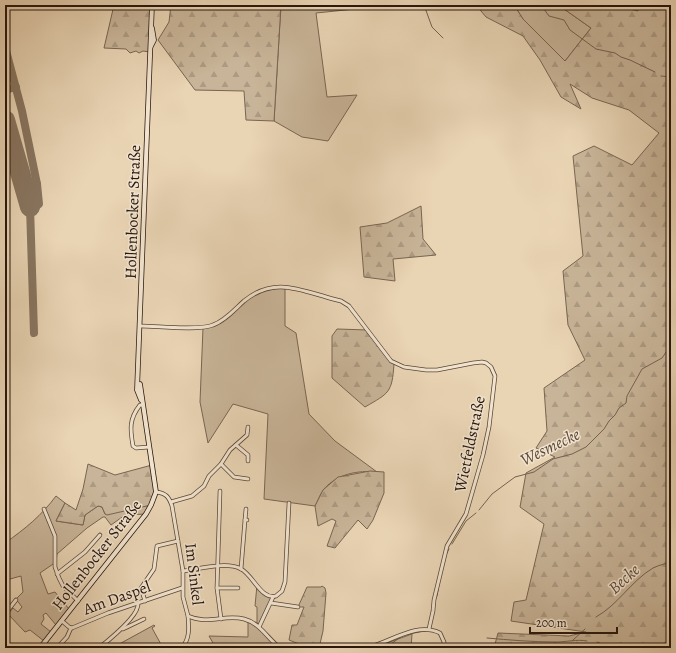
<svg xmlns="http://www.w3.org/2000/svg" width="676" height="653" font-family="Alegreya,serif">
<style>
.green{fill:#c8b498;stroke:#786552}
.forest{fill:url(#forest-firs);stroke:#786552}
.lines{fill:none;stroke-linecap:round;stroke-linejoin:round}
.stream{stroke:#74614f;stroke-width:1}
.taxiway{stroke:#887560;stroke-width:8}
.runway{stroke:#887560;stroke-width:20}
.minor-casing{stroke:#584637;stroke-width:4.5}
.secondary-casing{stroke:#27160d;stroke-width:5.5}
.minor{stroke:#f1e3ce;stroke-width:3}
.secondary{stroke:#f1e3ce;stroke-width:4}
.labels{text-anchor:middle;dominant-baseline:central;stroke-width:3;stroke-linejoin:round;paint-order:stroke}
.street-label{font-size:16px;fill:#27160d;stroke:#f1e3ce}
.water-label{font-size:17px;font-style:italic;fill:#5a4839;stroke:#f1e3ce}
</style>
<defs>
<pattern id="forest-firs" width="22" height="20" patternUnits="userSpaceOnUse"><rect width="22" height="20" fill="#c8b498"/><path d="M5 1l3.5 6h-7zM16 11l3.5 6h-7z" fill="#ac9a82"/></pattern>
</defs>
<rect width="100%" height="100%" fill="#e9d4b4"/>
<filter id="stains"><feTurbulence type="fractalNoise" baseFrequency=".005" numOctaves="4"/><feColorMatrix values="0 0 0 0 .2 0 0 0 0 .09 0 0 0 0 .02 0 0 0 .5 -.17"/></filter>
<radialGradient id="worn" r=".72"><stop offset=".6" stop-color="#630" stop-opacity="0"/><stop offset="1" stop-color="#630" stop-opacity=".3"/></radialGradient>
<g class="green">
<polygon points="281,5 353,5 355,9 316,13 327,97 357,95 328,141 302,137 274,121"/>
<polygon points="514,5 567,5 564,9 591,28 565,61 523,19"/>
<path d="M 285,287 L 285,326 L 296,333 L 309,414 L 335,441 L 377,472 C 358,470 337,474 324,489 C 320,494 318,501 315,506 L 264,499 L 268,414 L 233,404 L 208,443 L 200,402 L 203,328 L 213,326 L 256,292 Z"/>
<path d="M 56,496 L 65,503 L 56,521 L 83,525 L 85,515 L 98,506 L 102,507 L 105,514 L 151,505 L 146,514 L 125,515 L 111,525 L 105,517 L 103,517 L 87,528 L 57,554 L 56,562 L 40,573 L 48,594 L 55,592 L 69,609 L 56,625 L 46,613 L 43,615 L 44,619 L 41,624 L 51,632 L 44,641 L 30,630 L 25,632 L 8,614 L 13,608 L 18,612 L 22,607 L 16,599 L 23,592 L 21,576 L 10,579 L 5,572 L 5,543 C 25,529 42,515 56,496 Z"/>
<polygon points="257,585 260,590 273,597 259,627 280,648 207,648 213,643 209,636 248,637 248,621 257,625 257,607 255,606"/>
<polygon points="154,625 155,626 152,628 163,648 112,648"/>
<polygon points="412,634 411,648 373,648"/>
</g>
<g class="forest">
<polygon points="114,5 152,5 150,52 143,51 139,53 136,51 130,53 126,49 104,48"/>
<polygon points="171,5 281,5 274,121 246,120 244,91 195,90 158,40 169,22"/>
<polygon points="476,5 514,5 523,19 565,61 591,28 564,9 567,5 613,5 638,11 640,5 671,5 671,648 494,648 498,633 569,636 586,632 511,621 514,602 526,600 544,524 520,507 526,473 555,457 536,448 547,431 544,388 585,360 568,325 563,271 583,256 573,156 594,146 632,165 659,133 629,110 592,98 570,84 581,109 561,97 540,60 523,36 486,17"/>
<polygon points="421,206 423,239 436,255 393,259 395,281 364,277 360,227 387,223"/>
<path d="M 337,329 L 368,330 L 394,364 C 392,393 389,393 365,407 L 332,378 L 332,336 Z"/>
<polygon points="88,464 115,475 152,465 156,492 151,505 107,515 105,514 102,507 98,506 85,515 83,525 56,521 65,503 76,510 83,489"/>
<polygon points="370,471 384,472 384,493 373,520 367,529 358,520 335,548 327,546 336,521 332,519 318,526 315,506 323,490 338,477"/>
<polygon points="322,586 325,588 326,593 323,631 319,648 299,648 299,644 289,640 292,625 297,625 304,607 298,607 307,587 321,587"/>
</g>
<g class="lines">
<g class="stream">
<polyline points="424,5 432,27 443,38"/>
<polyline points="541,5 549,16 564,20 570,30 596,49 615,53 621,57 630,60 655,72"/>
<polyline points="661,76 671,77"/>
<polyline points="479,510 492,494 515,477 534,472 553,459 572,454 586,447 604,429 609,421 615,415 619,408 626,403 627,396 642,369 662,358 671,345"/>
<polyline points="452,544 466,521 476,513"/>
<polyline points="446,555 449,549"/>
<polyline points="437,596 439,584"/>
<path d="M 596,617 C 618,605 631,581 653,568 C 659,565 665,564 671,562"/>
<polyline points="409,634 425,631"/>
<path d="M 487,638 C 509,640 533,642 556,642 C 567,642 576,639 587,641"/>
<polyline points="572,641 585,629"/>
<polyline points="597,642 611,648"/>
<polyline points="391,644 402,636"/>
<polyline points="388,648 389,648"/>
</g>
<g class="taxiway">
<polyline points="5,47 22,111 37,184 32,190 25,188"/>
<polyline points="5,90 16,87"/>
<polyline points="34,333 30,207 35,207 39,204 37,184"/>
</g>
<polyline class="runway" points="5,120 30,207"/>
<g class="minor-casing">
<g id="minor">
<path d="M 141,326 C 157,326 199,331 213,325 C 225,321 235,309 244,301 C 274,276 300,290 333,299 L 341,301 L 349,306 L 391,361 L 404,367 L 426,370 L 437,370 L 473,363 L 482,362 L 486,363 L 491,367 L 495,376 L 489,427 L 483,455 L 466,514 L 447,546 L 434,600 L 433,611 L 429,629"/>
<path d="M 142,405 L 140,405 C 129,419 130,429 133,446 L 136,448 L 149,447"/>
<polyline points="236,445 248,455 248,461"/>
<polyline points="221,464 234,477 248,479"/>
<polyline points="220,491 217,588 221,619"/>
<path d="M 156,492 C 166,493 169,497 172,506 L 183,571 L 183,597 L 188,616 C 207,625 225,614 244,619 C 260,623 268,639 280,648"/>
<polyline points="171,502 192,496 204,486 209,476 221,464 230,450 247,435 248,427"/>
<polyline points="44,509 55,536 55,567 59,578 63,586 78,601"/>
<polyline points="245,520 246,509"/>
<polyline points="241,569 245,520 247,520"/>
<path d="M 183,571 C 199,569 227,561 241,569 C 253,575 261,600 276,596 L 282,591 L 285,582 L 289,503"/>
<polyline points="57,574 85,552 100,535"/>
<polyline points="217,588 238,588"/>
<polyline points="5,599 5,609"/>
<polyline points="145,601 141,588 154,569 157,546 178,541"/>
<polyline points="271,603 298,607"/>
<polyline points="5,614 16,600"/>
<polyline points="62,621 69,627 72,628 108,613 182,588"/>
<polyline points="259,627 273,597"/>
<polyline points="123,629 144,619"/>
<polyline points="57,648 67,637 71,628"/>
<path d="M 99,648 C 109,640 140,615 138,603"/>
<path d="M 182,648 C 190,638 189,628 188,616"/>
<path d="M 366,648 C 390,643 416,621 440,633 L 444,642 L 444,648"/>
</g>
</g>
<g class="secondary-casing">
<g id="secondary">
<polyline points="151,46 154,40 152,28"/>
<polyline points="141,400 137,390 152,5"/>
<polyline points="40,648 146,514 151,505 156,492 140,384"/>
</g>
</g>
<use href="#minor" class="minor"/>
<use href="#secondary" class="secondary"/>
</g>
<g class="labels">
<g class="street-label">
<text transform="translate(133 212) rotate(-88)">Hollenbocker Straße</text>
<text transform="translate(470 444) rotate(-78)">Wietfeldstraße</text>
<text transform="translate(97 555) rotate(-52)">Hollenbocker Straße</text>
<text transform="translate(194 574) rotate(83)">Im Sinkel</text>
<text transform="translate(117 598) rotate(-20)">Am Daspel</text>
</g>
<g class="water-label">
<text transform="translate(550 447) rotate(-26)">Wesmecke</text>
<text transform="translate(624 579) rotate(-42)">Becke</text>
</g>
</g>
<rect width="676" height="653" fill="none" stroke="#e9d4b4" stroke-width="20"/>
<rect x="6" y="6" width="664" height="641" fill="none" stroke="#27160d" stroke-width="2"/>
<rect x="10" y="10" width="656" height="633" fill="none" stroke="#27160d"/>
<path d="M530 627v6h87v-6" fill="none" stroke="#27160d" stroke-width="2"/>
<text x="536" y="627" font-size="12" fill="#27160d" stroke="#f1e3ce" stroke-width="3" paint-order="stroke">200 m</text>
<rect width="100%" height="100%" filter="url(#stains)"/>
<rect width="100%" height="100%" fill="url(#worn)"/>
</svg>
